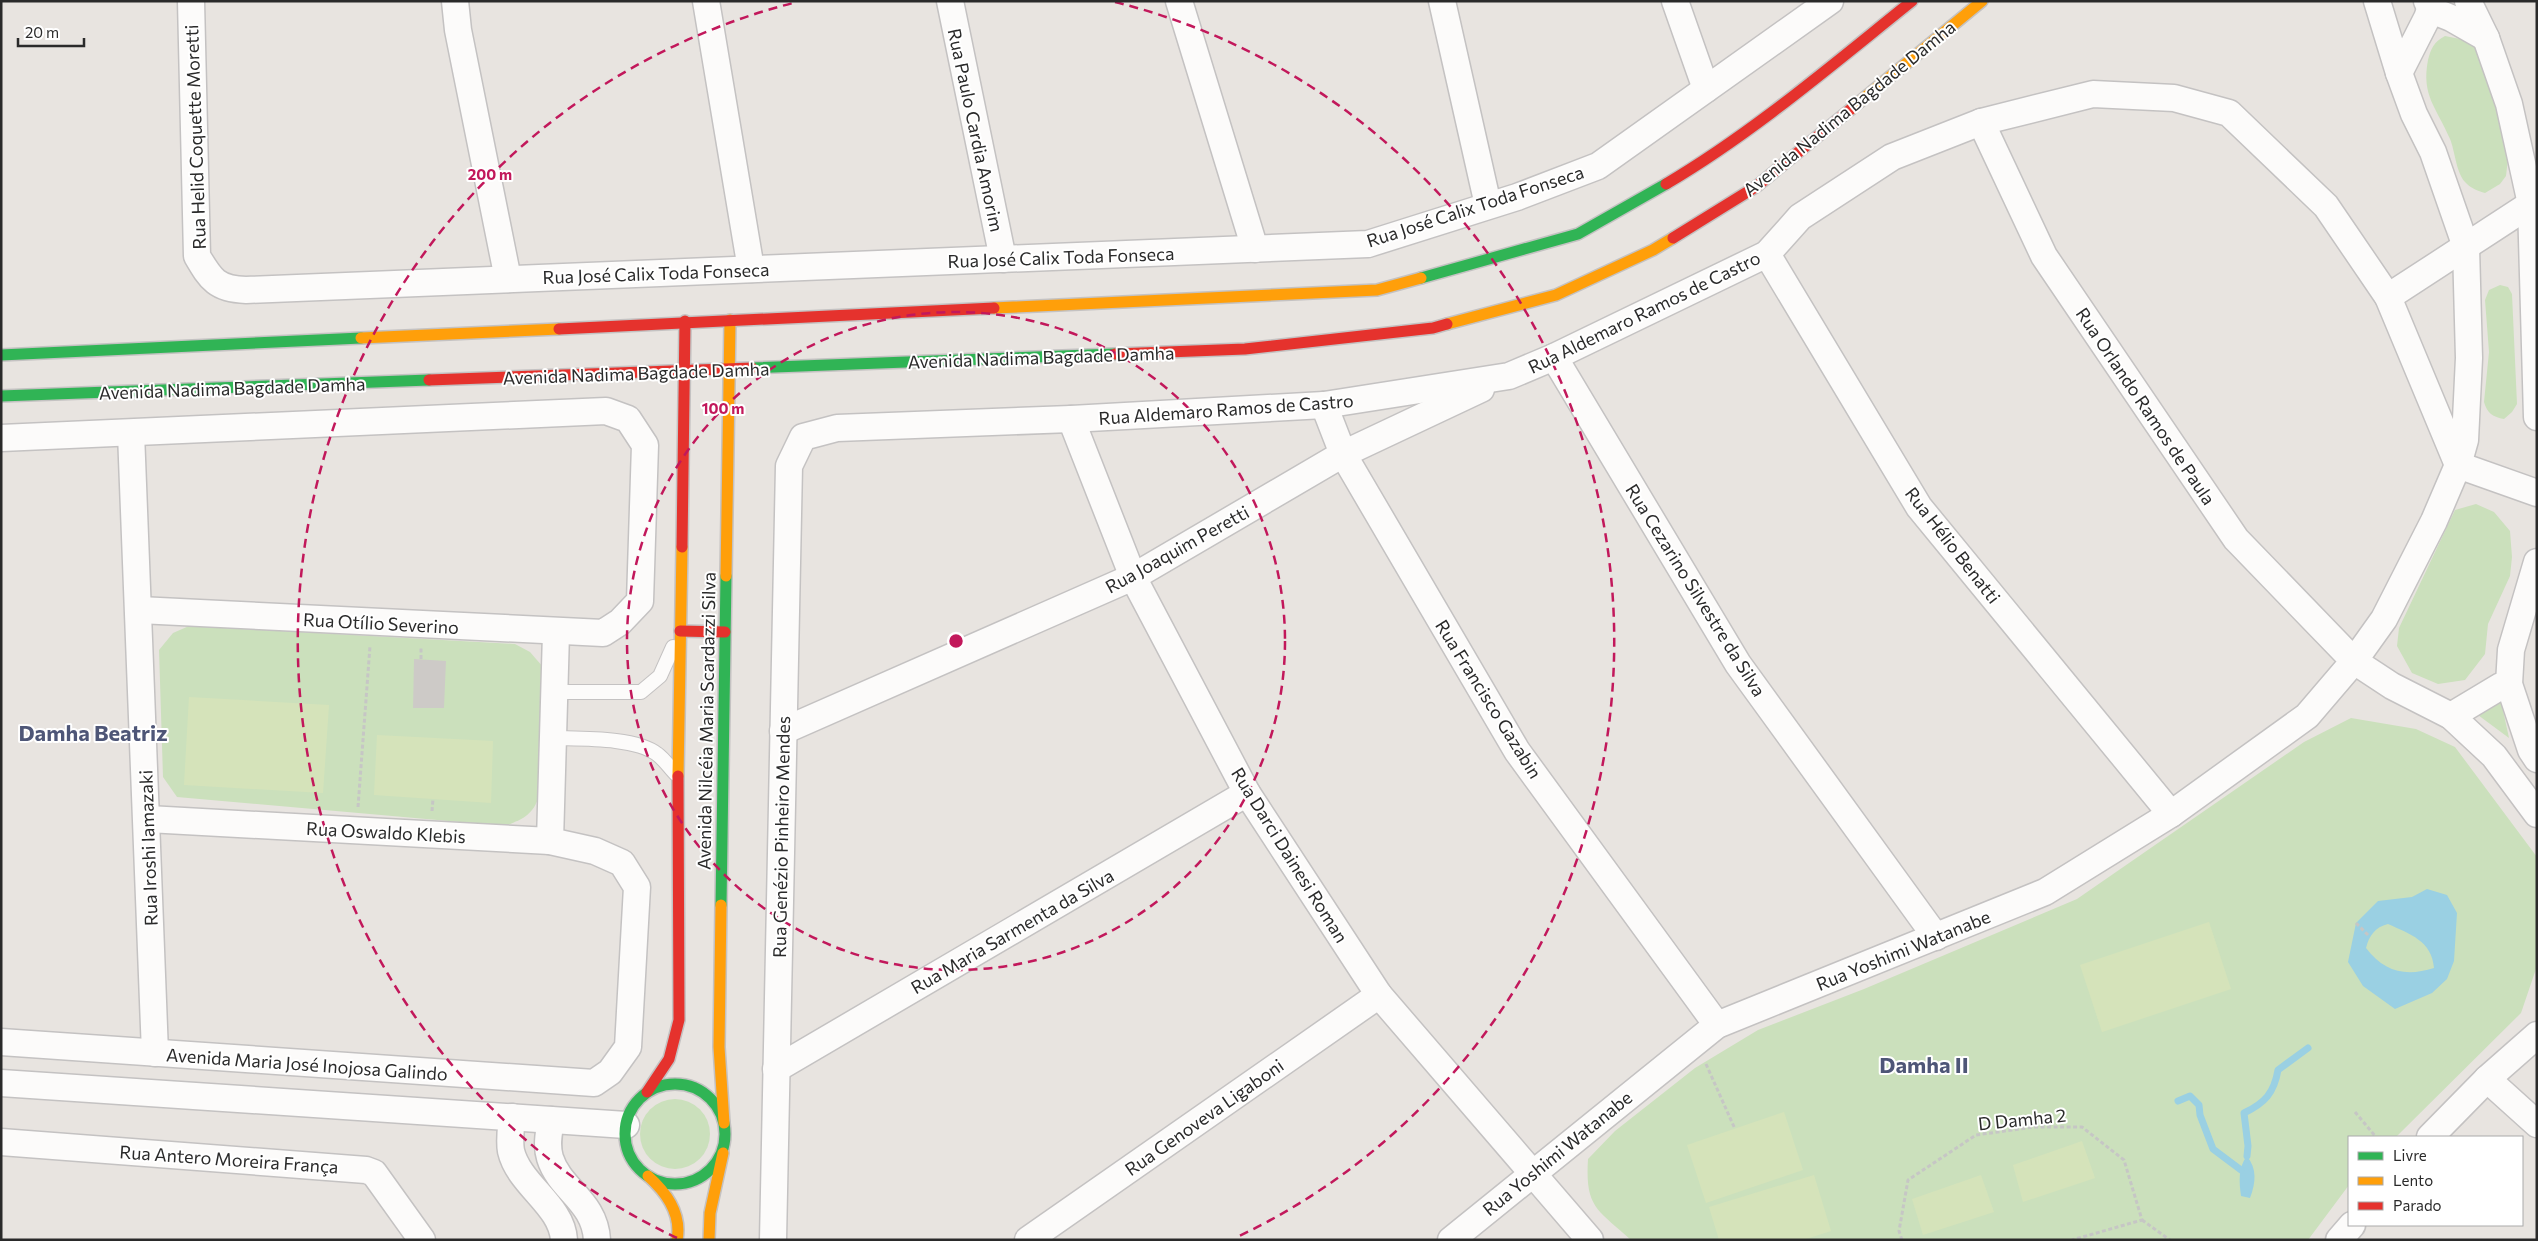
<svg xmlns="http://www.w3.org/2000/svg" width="2538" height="1241" font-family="Commissioner,sans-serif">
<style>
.green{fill:#cbe0bc}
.pitch{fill:#d5e3ba}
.water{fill:#9ad0e3;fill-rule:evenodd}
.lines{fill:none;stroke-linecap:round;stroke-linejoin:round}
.stream{stroke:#9ad0e3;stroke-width:7}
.building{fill:#cdcac7}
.lane-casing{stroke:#c4c2c2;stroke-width:16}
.street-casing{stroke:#c4c2c2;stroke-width:29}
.fast-casing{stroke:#c4c2c2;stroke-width:14}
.slow-casing{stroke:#c4c2c2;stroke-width:14}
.jam-casing{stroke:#c4c2c2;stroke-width:14}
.path{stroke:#c6c6c5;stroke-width:3;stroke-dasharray:4 2.5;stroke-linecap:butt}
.lane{stroke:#fcfbfa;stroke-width:14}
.street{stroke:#fcfbfa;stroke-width:26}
.fast{stroke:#30b455;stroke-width:11}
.slow{stroke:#ff9f0a;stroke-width:11}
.jam{stroke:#e5322d;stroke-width:11}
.ring{fill:none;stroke:#c2185b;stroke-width:2.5;stroke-dasharray:9 6}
.labels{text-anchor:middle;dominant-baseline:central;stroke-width:4;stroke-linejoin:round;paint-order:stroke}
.street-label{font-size:18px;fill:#2a2a2a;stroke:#fff}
.district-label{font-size:22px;font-weight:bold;fill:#4e5677;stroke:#fff}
.centre{fill:#c2185b;stroke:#fff;stroke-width:2.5}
.ring-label{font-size:15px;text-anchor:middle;font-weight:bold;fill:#c2185b;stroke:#fff;stroke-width:4;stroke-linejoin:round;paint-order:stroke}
</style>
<rect width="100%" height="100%" fill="#e8e4e0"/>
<g class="green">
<path d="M 2445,36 L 2460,39 L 2474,46 L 2486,66 L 2509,150 L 2506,176 L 2500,184 L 2485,193 C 2478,191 2470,188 2465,182 C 2456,172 2455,151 2450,139 C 2437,108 2421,96 2428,60 C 2431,48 2434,42 2445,36 Z"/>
<path d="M 2500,285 L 2508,287 L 2512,294 L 2517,404 L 2512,412 L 2504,419 C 2493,417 2487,413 2484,402 L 2489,352 L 2485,300 L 2489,290 Z"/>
<polygon points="2476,504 2494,512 2510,531 2512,557 2510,576 2488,624 2485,654 2465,680 2438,684 2412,673 2397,646 2399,628 2455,510"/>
<path d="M 189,626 L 515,644 L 530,652 L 543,667 L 539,796 C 533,815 523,819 505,826 L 177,797 L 163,777 L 159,650 L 173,633 Z"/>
<polygon points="2501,701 2509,738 2478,715"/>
<path d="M 2351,718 L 2416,729 L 2455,747 L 2537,857 L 2537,966 L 2521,1013 L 2396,1137 L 2349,1137 L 2349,1185 L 2308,1240 L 1631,1240 C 1597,1209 1585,1208 1588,1159 L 1615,1131 L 1695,1068 L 1758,1030 L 1864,989 L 2077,899 L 2304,742 Z"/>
<circle cx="675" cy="1134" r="35"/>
</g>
<g class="pitch">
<polygon points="189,697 329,705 323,793 184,785"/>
<polygon points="377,735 493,741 491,803 374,795"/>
<polygon points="2209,922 2231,989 2102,1032 2080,965"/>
<polygon points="1784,1112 1803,1170 1706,1203 1687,1145"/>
<polygon points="2082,1141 2095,1178 2023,1202 2013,1165"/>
<polygon points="1814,1175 1831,1231 1803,1240 1719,1240 1709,1207"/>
<polygon points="1981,1175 1994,1212 1923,1235 1912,1199"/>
</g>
<g class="water">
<path d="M 2427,889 L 2447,895 L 2457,913 L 2454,961 L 2447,979 L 2432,993 L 2395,1009 L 2363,986 L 2348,962 L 2356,923 L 2378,901 L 2412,897 ZM 2388,924 C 2410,934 2432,941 2434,968 C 2406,977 2384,972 2366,948 C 2369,936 2375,927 2388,924 Z"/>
<path d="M 2247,1156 C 2257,1169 2256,1182 2250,1198 L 2241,1196 C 2239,1182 2238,1167 2247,1156 Z"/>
</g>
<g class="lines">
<g class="stream">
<polyline points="2178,1101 2190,1096 2199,1105 2200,1115 2213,1149 2241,1170"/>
<path d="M 2247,1156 L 2248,1146 L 2244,1113 C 2265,1103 2274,1093 2278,1070 L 2308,1048"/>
</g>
</g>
<polygon class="building" points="414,659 446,661 444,708 413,708"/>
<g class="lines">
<g class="lane-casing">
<g id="lane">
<polyline points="554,692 641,692 660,676 673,647"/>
<path d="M 553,738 C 580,739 635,737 657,754 C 664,759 670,768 676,774"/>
</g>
</g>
<g class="street-casing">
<g id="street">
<path d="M 191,1 L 197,256 C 211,280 217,289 246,290 L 1368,244 L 1517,197 L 1598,166 L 1830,1"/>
<polyline points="455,1 458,30 508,279"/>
<polyline points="706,1 751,269"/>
<polyline points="950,1 1003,259"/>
<polyline points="1179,1 1255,249"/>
<polyline points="1442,1 1488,205"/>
<polyline points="1675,1 1706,89"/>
<polyline points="2377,1 2399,73 2414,114 2433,152 2466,247 2469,358 2465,440 2458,465 2434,521 2384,619 2354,661 2392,686 2451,716 2494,756 2537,814"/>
<polyline points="2427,1 2431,10 2451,18 2486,38"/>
<polyline points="2468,1 2486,38 2509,104 2531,204 2537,417"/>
<polyline points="2399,73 2427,18 2433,1"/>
<polyline points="1767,254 1919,507 2171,814"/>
<polyline points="2388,297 2537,200"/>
<polyline points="1554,357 1738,664 1936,937"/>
<polyline points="1324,405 1343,454 1517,751 1717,1025"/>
<polyline points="1071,419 1133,577 1247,793 1379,995 1590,1240"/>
<polyline points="131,433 155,1053"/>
<polyline points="1,438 606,411 628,419 645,445 640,601 620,622 603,633 139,610"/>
<polyline points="2537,562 2511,650 2509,684 2531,750 2537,759"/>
<polyline points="2451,716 2501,686 2509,684"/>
<polyline points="783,731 1133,577 1343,454 1481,389"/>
<polyline points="550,841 556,633"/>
<polyline points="1,1042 594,1083 610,1072 628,1047 637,887 622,863 595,851 550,841 148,819"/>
<polyline points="776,1069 1247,793"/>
<polyline points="2487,1079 2537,1124"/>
<polyline points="1,1083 626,1125"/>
<path d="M 512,1117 C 511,1128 509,1140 511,1151 C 519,1185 562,1205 564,1240"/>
<path d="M 551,1120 C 549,1132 546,1145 550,1158 C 560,1190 595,1201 597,1240"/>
<polyline points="2430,1137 2487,1079 2537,1035"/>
<polyline points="1,1142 366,1170 374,1173 422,1240"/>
<polyline points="773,1240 789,466 803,437 837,428 1071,419 1324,405 1509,376 1554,357 1767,254 1800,217 1892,157 1981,122 2093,94 2174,98 2229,113 2326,206 2388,297 2458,465 2537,493"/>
<polyline points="1028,1240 1379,995"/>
<polyline points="1451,1240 1717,1025 2045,892 2171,814 2307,716 2354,661 2236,539 2044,256 1981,122"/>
<polyline points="2339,1240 2352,1225"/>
</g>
</g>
<g class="fast-casing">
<g id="fast">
<polyline points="1421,278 1578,234 1666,184"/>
<polyline points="1,355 361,338"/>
<polyline points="752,368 1115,354"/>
<polyline points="1,396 429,380"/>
<polyline points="721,905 726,576"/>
<circle cx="675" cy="1134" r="50"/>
</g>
</g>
<g class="slow-casing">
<g id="slow">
<polyline points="1851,109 1982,1"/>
<polyline points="994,308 1377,290 1421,278"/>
<polyline points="1447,324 1556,295 1653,250 1673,238"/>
<polyline points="361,338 559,329"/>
<polyline points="726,576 730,320"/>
<polyline points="678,776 682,547"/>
<polyline points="721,905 719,1047 724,1123"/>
<path d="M 648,1176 C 667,1193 682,1214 677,1240"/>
<polyline points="709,1240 710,1213 723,1153"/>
</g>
</g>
<g class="jam-casing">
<g id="jam">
<path d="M 1666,184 C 1754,132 1832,65 1912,1"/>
<polyline points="1673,238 1757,186 1851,109"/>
<polyline points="559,329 994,308"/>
<polyline points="1115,354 1245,349 1433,328 1447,324"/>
<polyline points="429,380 752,368"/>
<polyline points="682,547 685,321"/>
<polyline points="680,631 725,632"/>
<polyline points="647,1092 669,1059 679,1020 678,776"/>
</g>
</g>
<g class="path">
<polyline points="421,659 421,648"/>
<polyline points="358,807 370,646"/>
<polyline points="432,811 433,799"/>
<polyline points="2356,923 2369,936"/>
<polyline points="1706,1064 1735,1129"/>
<polyline points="2355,1112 2376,1137"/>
<polyline points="2142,1220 2170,1240"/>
<polyline points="1902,1240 1899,1231 1908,1180 1976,1135 2034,1127 2082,1127 2124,1160 2142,1220 2072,1240"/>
</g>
<use href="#lane" class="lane"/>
<use href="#street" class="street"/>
<use href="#fast" class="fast"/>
<use href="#slow" class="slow"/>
<use href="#jam" class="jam"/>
</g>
<g class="ring">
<circle cx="956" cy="641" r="329"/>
<path d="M677 1238A659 659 0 0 1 797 2M1115 2A659 659 0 0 1 1235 1238"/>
</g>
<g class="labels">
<g class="street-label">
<text transform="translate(1849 108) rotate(-39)">Avenida Nadima Bagdade Damha</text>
<text transform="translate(976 130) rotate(78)">Rua Paulo Cardia Amorim</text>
<text transform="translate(195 137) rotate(-92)">Rua Helid Coquette Moretti</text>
<text transform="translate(1475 206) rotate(-18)">Rua José Calix Toda Fonseca</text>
<text transform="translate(1061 257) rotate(-2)">Rua José Calix Toda Fonseca</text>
<text transform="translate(656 273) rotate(-2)">Rua José Calix Toda Fonseca</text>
<text transform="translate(1644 312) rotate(-26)">Rua Aldemaro Ramos de Castro</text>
<text transform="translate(1041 357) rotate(-2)">Avenida Nadima Bagdade Damha</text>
<text transform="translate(636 373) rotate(-2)">Avenida Nadima Bagdade Damha</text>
<text transform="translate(232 388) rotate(-2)">Avenida Nadima Bagdade Damha</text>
<text transform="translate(2146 406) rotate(56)">Rua Orlando Ramos de Paula</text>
<text transform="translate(1226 409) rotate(-4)">Rua Aldemaro Ramos de Castro</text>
<text transform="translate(1953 545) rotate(52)">Rua Hélio Benatti</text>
<text transform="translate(1177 549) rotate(-29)">Rua Joaquim Peretti</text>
<text transform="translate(1696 590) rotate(58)">Rua Cezarino Silvestre da Silva</text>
<text transform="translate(381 623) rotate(3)">Rua Otílio Severino</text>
<text transform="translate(1489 699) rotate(58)">Rua Francisco Gazabin</text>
<text transform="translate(706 721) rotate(-89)">Avenida Nilcéia Maria Scardazzi Silva</text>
<text transform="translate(386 832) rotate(3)">Rua Oswaldo Klebis</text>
<text transform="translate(781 837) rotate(-89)">Rua Genézio Pinheiro Mendes</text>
<text transform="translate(148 848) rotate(-92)">Rua Iroshi Iamazaki</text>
<text transform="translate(1290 855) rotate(58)">Rua Darci Dainesi Roman</text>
<text transform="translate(1012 931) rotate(-30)">Rua Maria Sarmenta da Silva</text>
<text transform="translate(1903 950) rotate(-22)">Rua Yoshimi Watanabe</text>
<text transform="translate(307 1064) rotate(4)">Avenida Maria José Inojosa Galindo</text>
<text transform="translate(1204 1117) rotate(-35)">Rua Genoveva Ligaboni</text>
<text transform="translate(2022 1119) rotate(-6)">D Damha 2</text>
<text transform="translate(1557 1153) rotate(-39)">Rua Yoshimi Watanabe</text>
<text transform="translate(229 1159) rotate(4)">Rua Antero Moreira França</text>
</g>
<g class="district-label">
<text x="93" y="732">Damha Beatriz</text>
<text x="1924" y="1064">Damha II</text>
</g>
</g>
<circle cx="956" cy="641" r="8" class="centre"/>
<g class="ring-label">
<text x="490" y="180">200 m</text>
<text x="723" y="414">100 m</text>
</g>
<rect width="2538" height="1241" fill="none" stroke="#2a2a2a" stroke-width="5"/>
<rect x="2348" y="1136" width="175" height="90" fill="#ffffff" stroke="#aaaaaa"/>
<rect x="2358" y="1152" width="25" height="8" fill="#30b455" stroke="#aaaaaa"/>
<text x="2393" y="1161" font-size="15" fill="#2a2a2a">Livre</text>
<rect x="2358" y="1177" width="25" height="8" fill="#ff9f0a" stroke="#aaaaaa"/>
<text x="2393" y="1186" font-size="15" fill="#2a2a2a">Lento</text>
<rect x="2358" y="1202" width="25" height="8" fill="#e5322d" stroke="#aaaaaa"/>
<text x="2393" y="1211" font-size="15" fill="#2a2a2a">Parado</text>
<path d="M18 38v8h66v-8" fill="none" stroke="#2a2a2a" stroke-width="2.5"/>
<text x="25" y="38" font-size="15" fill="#2a2a2a" stroke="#ffffff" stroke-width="4" paint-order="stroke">20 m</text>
</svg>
